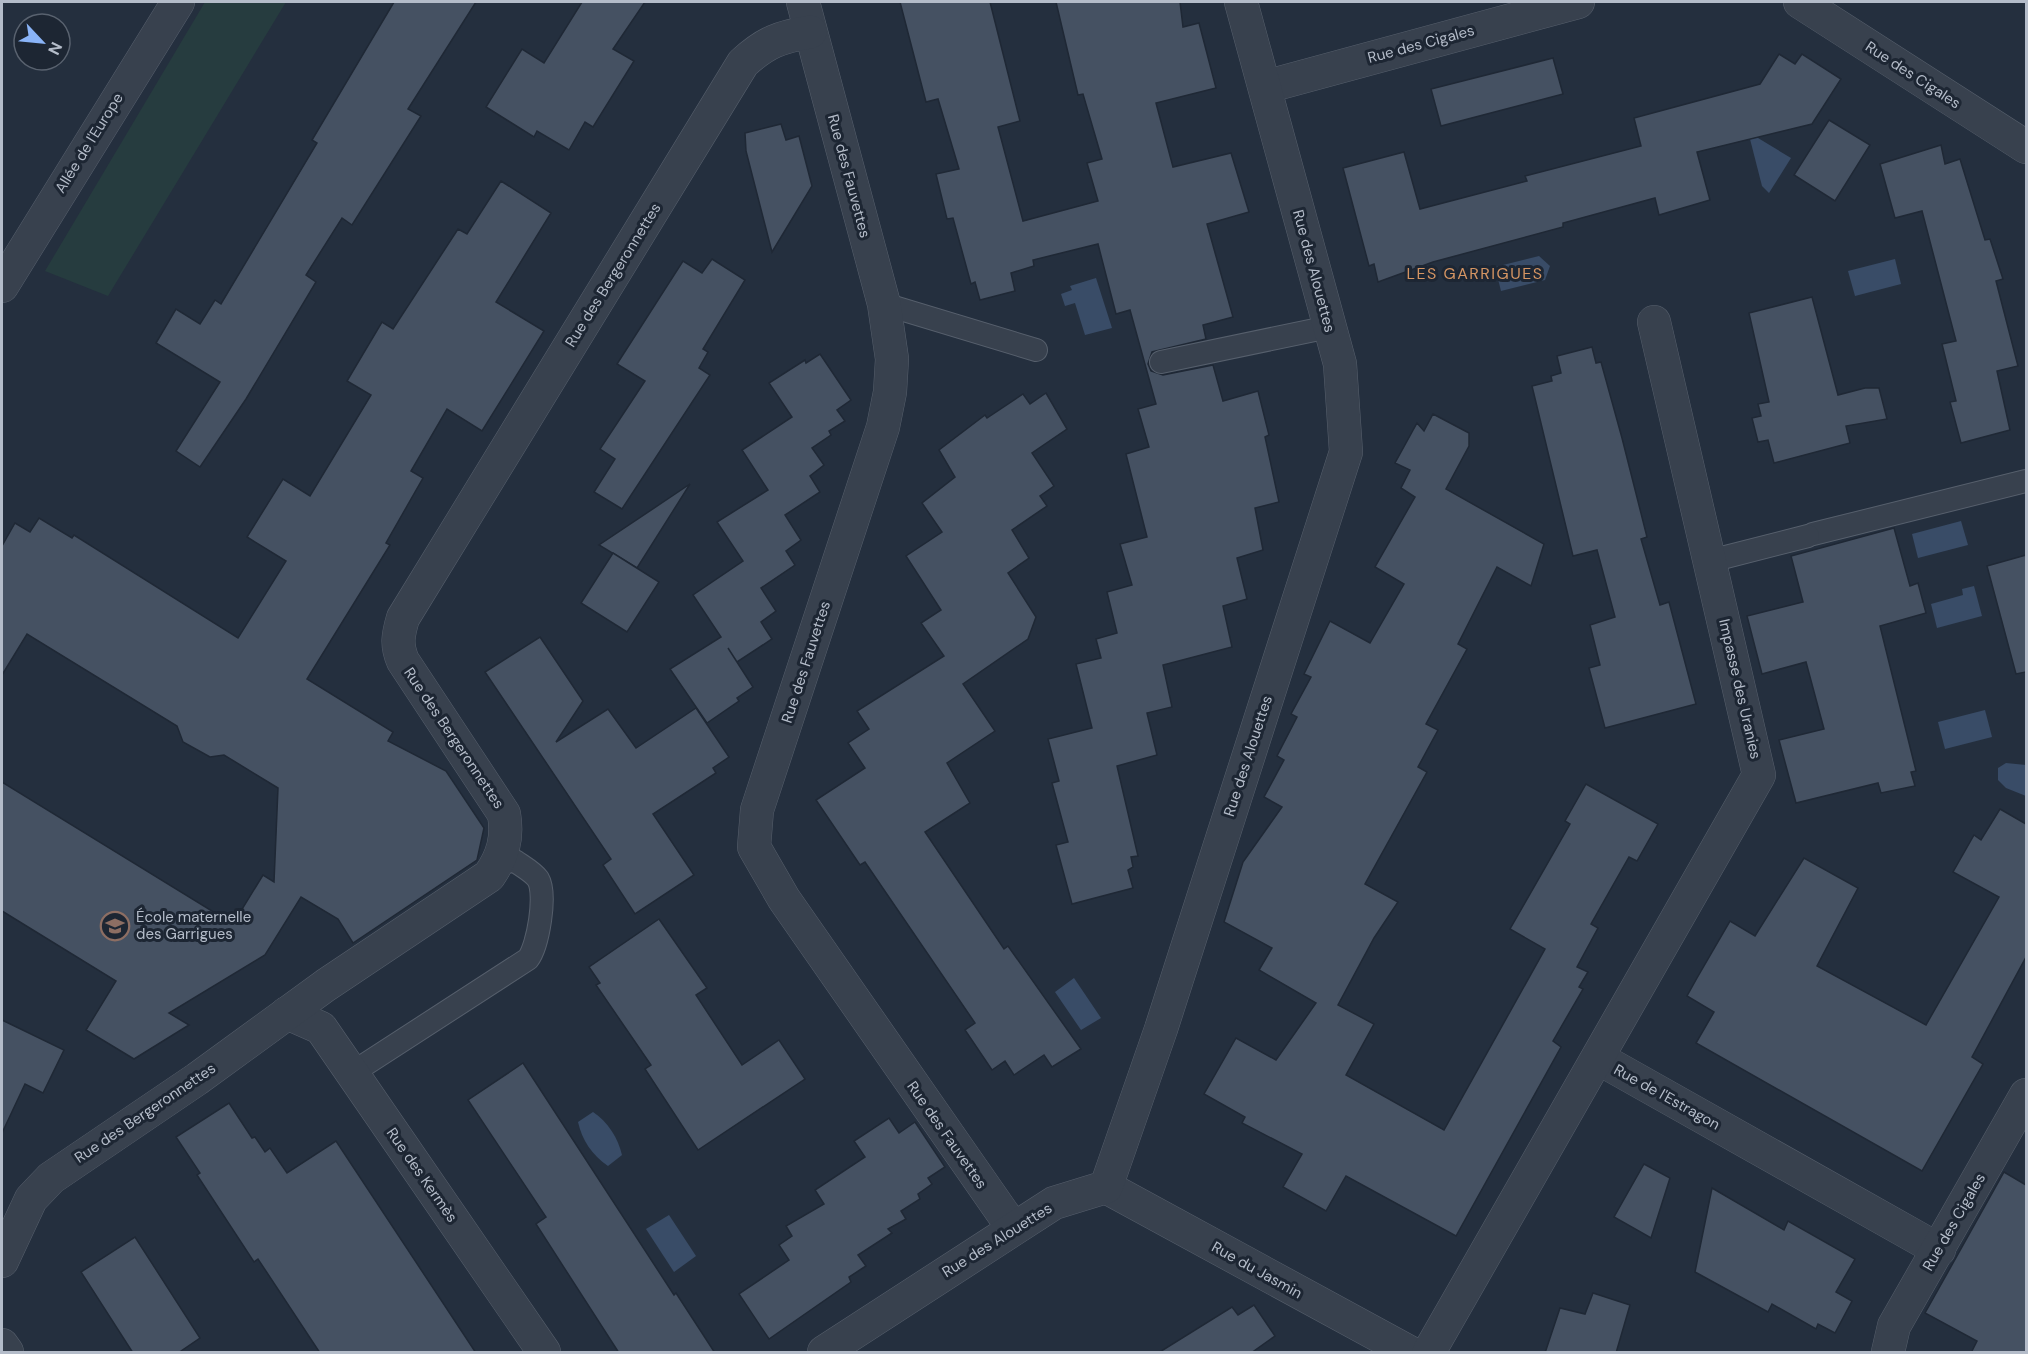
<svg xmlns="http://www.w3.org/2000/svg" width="2028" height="1354" font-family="'DM Sans',sans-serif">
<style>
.green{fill:#263c3f}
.water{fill:#394c67}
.building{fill:#455162;stroke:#1f2835;stroke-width:1.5}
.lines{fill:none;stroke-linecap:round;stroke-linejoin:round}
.service-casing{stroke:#565f6c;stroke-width:24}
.minor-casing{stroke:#565f6c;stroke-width:34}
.tertiary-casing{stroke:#565f6c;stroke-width:34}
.service{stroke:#38414e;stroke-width:22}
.minor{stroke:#38414e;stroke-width:33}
.tertiary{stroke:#38414e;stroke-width:33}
.labels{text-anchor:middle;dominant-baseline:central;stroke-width:6;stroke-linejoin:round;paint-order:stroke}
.street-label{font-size:15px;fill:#b4bcc9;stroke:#1d2633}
.poi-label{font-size:15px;fill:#b4bcc9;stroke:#1d2633;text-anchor:start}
.neighbourhood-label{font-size:16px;letter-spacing:1.5px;fill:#d59563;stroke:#1d2633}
</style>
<rect width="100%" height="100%" fill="#242f3e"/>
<polygon class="green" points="205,2 286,2 108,296 45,271"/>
<g class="water">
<polygon points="1753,135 1791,158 1769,193 1762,186 1750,139"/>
<polygon points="1539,256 1550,266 1545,280 1501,291 1495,267"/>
<polygon points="1895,259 1901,284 1855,296 1848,271"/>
<polygon points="1096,278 1112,328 1085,335 1075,303 1065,306 1061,294 1072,290 1070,286"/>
<polygon points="1961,521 1968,545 1918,558 1912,534"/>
<polygon points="1974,586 1982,616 1937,628 1931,604 1963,595 1962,589"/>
<polygon points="1985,710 1992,737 1945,749 1938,722"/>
<polygon points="2006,763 2026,765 2026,796 2006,788 1998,780 1998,768"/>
<polygon points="1074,978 1101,1018 1081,1030 1055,992"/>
<path d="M 593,1112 C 608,1122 618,1138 622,1155 L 608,1166 C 592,1155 582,1140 578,1122 Z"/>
<polygon points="669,1215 696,1256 674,1272 646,1229"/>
</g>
<g class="building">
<polygon points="394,2 476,2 408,109 421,116 352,225 342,218 306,275 316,282 246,399 200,467 176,451 220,382 156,343 176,309 200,324 215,300 221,304 317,143 312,140"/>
<polygon points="582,2 645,2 613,49 634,61 593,127 585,122 569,150 537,131 534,137 486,107 522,49 544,63"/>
<polygon points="900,2 990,2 1020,121 998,127 1023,221 1098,201 1087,163 1102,159 1083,94 1078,95 1056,2 1180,2 1183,27 1199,23 1216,88 1156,103 1173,167 1231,153 1249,212 1207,224 1233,317 1203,325 1206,339 1152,352 1148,364 1151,371 1163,375 1213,365 1223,401 1258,391 1269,435 1265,437 1279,502 1255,508 1263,550 1237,558 1247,599 1223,606 1232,647 1163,665 1172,707 1147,713 1157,755 1117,766 1138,856 1131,857 1133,867 1128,870 1133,888 1072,904 1056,845 1068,842 1052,783 1059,781 1048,739 1092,728 1076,664 1101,658 1096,639 1117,633 1107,592 1132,585 1120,544 1147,537 1126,454 1149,447 1138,409 1156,404 1130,310 1116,314 1098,244 1033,260 1034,266 1011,273 1015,291 980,300 975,282 971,284 953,218 947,219 936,174 959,169 938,99 926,102"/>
<polygon points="1779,54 1795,64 1802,54 1841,79 1812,124 1697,152 1710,200 1659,215 1655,198 1563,223 1563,227 1433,262 1378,282 1374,264 1369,266 1343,168 1404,152 1420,209 1527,181 1525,176 1641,146 1634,118 1760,84"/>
<polygon points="1553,58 1563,94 1441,126 1431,89"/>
<polygon points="1829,120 1870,145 1835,201 1794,175"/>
<polygon points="781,124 786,140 799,136 812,186 772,252 746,151 745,133"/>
<polygon points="1941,145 1945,164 1960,159 1985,240 1990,239 2003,279 1996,281 2018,366 1997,371 2010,430 1961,443 1950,402 1956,401 1942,344 1956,341 1922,211 1895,218 1880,164"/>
<polygon points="501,181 551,213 496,302 544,331 482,431 447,409 411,471 423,478 386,543 390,545 307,679 393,732 388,741 446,771 484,828 477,860 353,943 338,919 301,897 265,955 169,1013 189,1025 134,1059 86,1030 116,981 2,911 2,782 233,924 263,875 274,882 278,788 224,755 210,757 183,742 177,726 27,634 2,675 2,546 15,523 30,532 39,518 72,538 74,535 238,638 286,561 247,537 283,479 310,496 371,395 347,381 382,322 393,329 458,229 467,234"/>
<polygon points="712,259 745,280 703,349 708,352 699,368 710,375 622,509 594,492 615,459 600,449 645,381 617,364 683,261 702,273"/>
<polygon points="1812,297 1838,395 1865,388 1879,388 1887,419 1846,426 1850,443 1774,463 1768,440 1758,442 1752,418 1761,416 1758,404 1769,402 1749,313"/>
<polygon points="1592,347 1596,363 1601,362 1622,438 1647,537 1641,539 1660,605 1669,602 1696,704 1605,728 1589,668 1600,665 1590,625 1615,617 1597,550 1573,556 1532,386 1552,381 1551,376 1561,373 1557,356"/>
<polygon points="820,354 851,400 837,410 845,421 829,431 831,435 812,448 824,465 810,476 820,492 785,515 801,540 786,551 795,565 761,588 776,611 761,622 772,639 737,662 728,648 753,687 737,698 739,701 707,723 670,669 721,637 693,595 743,561 717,522 768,490 742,450 792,417 769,383 805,360 806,363"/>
<polygon points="1046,393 1067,429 1032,453 1054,486 1040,496 1047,506 1012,530 1029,558 1008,573 1036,617 1028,639 963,684 995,731 947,763 970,803 925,832 1004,949 1008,946 1081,1049 1052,1067 1044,1055 1014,1075 1005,1061 992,1070 965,1030 975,1023 865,862 860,865 816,800 865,768 848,743 869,729 857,711 944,656 921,623 941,610 906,556 942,532 922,503 955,477 939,450 985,415 987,418 1023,394 1030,404"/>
<polygon points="1433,414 1469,433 1469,446 1446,489 1544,544 1531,586 1497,567 1458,644 1467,649 1426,724 1438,730 1418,767 1427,772 1365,884 1398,902 1374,938 1338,1005 1374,1024 1346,1075 1444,1130 1545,949 1510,929 1570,824 1565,821 1586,784 1658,824 1637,861 1629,857 1591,924 1598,928 1577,967 1588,972 1579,987 1583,989 1553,1041 1561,1047 1456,1236 1346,1176 1326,1211 1283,1187 1302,1154 1242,1123 1245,1117 1204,1094 1236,1038 1276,1060 1316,1003 1259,970 1272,948 1224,922 1243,862 1282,807 1264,797 1284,760 1277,756 1297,717 1291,714 1311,677 1304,674 1330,621 1370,643 1404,584 1375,567 1415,497 1401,488 1410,470 1395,463 1417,423 1424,431"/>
<polygon points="690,484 637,568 599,545"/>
<polygon points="1894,528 1910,586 1918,583 1926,613 1880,626 1916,771 1911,772 1915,786 1881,793 1878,783 1796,803 1779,740 1824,729 1806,662 1762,674 1747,616 1803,602 1791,556"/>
<polygon points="613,553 659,582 627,632 581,603"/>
<polygon points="2026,555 2026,672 2016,674 1987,566"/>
<polygon points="540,637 583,701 556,742 608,709 636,748 696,708 729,757 713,768 716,773 653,814 694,875 635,914 603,865 611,859 485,672"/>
<polygon points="2000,809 2026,824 2026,957 1972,1057 1983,1064 1922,1171 1696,1043 1714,1012 1687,996 1697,978 1730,921 1755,936 1804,858 1858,888 1817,966 1926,1025 1999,897 1953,872 1974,835 1981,840"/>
<polygon points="659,919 707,988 696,995 742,1065 779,1040 805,1079 698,1150 645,1069 651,1065 596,985 600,983 589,967"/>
<polygon points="2,1020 64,1050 43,1093 25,1084 2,1133"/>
<polygon points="523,1063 674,1295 676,1293 715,1353 619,1353 536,1224 546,1217 468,1100"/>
<polygon points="229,1103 252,1138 255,1137 265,1152 270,1148 287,1173 336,1141 476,1353 320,1353 258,1259 254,1262 197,1175 200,1173 176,1137"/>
<polygon points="889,1118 899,1133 915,1122 945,1167 928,1178 932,1184 918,1194 920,1199 901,1211 906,1219 888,1229 892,1233 858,1255 866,1266 849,1277 851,1282 769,1339 739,1294 789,1260 779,1245 792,1236 786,1226 824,1204 815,1190 865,1157 854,1141"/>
<polygon points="1644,1164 1670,1178 1651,1238 1614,1217"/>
<polygon points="2004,1172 2026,1185 2026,1353 1971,1353 1977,1341 1925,1313"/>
<polygon points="1712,1188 1784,1230 1788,1221 1855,1259 1836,1292 1852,1301 1835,1333 1818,1324 1816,1329 1772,1304 1768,1312 1695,1272"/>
<polygon points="135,1237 200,1338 178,1353 133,1353 81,1272"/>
<polygon points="1593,1293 1630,1305 1616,1353 1545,1353 1560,1308 1585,1314"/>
<polygon points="1254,1305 1275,1336 1251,1353 1158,1353 1232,1307 1238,1315"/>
</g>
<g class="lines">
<g class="service-casing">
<g id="service">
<polyline points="884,304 1036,350"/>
<polyline points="1161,362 1329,327"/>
<polyline points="1813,534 2026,481"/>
<polyline points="1710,561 1808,536"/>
<path d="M 352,1073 L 528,959 C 538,946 547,894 538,879 C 533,872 522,866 515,861 L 499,862"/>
</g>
</g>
<g class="minor-casing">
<g id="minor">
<polyline points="803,2 884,304 892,359 890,392 883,427 757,810 754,847 784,899 1013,1228"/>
<polyline points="1800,2 2026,147"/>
<polyline points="1265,87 1578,2"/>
<polyline points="287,1013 321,1028 544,1352"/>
<polyline points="1598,1058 1939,1250"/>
<polyline points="1106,1187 1409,1352"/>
<path d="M 2,1261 L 31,1199 L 51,1178 L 197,1079 L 326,985 L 489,876 C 503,856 508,838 504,814 L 403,661 C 396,645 398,635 403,618 L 743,63 C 766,42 780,37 810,32"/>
<polyline points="2,1345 7,1352"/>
<polyline points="824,1352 1054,1203 1106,1187 1161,1029 1346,452 1340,364 1241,2"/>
<polyline points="1429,1352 1759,775 1654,322"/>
<polyline points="1888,1352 1894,1326 2026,1095"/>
</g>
</g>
<g class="tertiary-casing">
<polyline id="tertiary" points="2,286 178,2"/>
</g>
<use href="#service" class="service"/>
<use href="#minor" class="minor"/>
<use href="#tertiary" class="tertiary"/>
</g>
<defs>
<g id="school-ring" transform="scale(1.5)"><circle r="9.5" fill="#1d2633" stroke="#8d6e63" stroke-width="1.5"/><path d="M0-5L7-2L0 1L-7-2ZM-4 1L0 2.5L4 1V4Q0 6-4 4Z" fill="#8d6e63"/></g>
</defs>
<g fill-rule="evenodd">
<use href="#school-ring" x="115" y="926"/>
</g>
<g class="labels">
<g class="street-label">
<text transform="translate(1421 44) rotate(-15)">Rue des Cigales</text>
<text transform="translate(1913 75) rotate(33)">Rue des Cigales</text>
<text transform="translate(89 143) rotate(-58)">Allée de l'Europe</text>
<text transform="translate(849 176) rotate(75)">Rue des Fauvettes</text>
<text transform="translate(1314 271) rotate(75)">Rue des Alouettes</text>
<text transform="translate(613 275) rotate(-58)">Rue des Bergeronnettes</text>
<text transform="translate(806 662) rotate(-72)">Rue des Fauvettes</text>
<text transform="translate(1740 689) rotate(77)">Impasse des Uranies</text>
<text transform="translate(454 738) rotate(56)">Rue des Bergeronnettes</text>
<text transform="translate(1248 756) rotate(-72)">Rue des Alouettes</text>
<text transform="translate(1667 1097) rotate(29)">Rue de l'Estragon</text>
<text transform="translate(145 1113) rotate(-34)">Rue des Bergeronnettes</text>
<text transform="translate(947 1135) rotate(55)">Rue des Fauvettes</text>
<text transform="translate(422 1175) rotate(55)">Rue des Kermès</text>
<text transform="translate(1954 1222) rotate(-60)">Rue des Cigales</text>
<text transform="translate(997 1240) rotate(-32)">Rue des Alouettes</text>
<text transform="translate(1257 1270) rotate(29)">Rue du Jasmin</text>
</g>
<g class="poi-label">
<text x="136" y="917">École maternelle<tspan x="136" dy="17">des Garrigues</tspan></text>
</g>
<g class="neighbourhood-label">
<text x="1475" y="273">LES GARRIGUES</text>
</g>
</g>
<rect width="2028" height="1354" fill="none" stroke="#b4bcc9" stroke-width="6"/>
<g transform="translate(42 42) rotate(116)"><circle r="28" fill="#1d2633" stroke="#59626f" stroke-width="1.5"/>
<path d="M0-4.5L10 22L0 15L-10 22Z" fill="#8ab4f8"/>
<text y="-9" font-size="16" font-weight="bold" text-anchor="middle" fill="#b4bcc9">N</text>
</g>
</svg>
